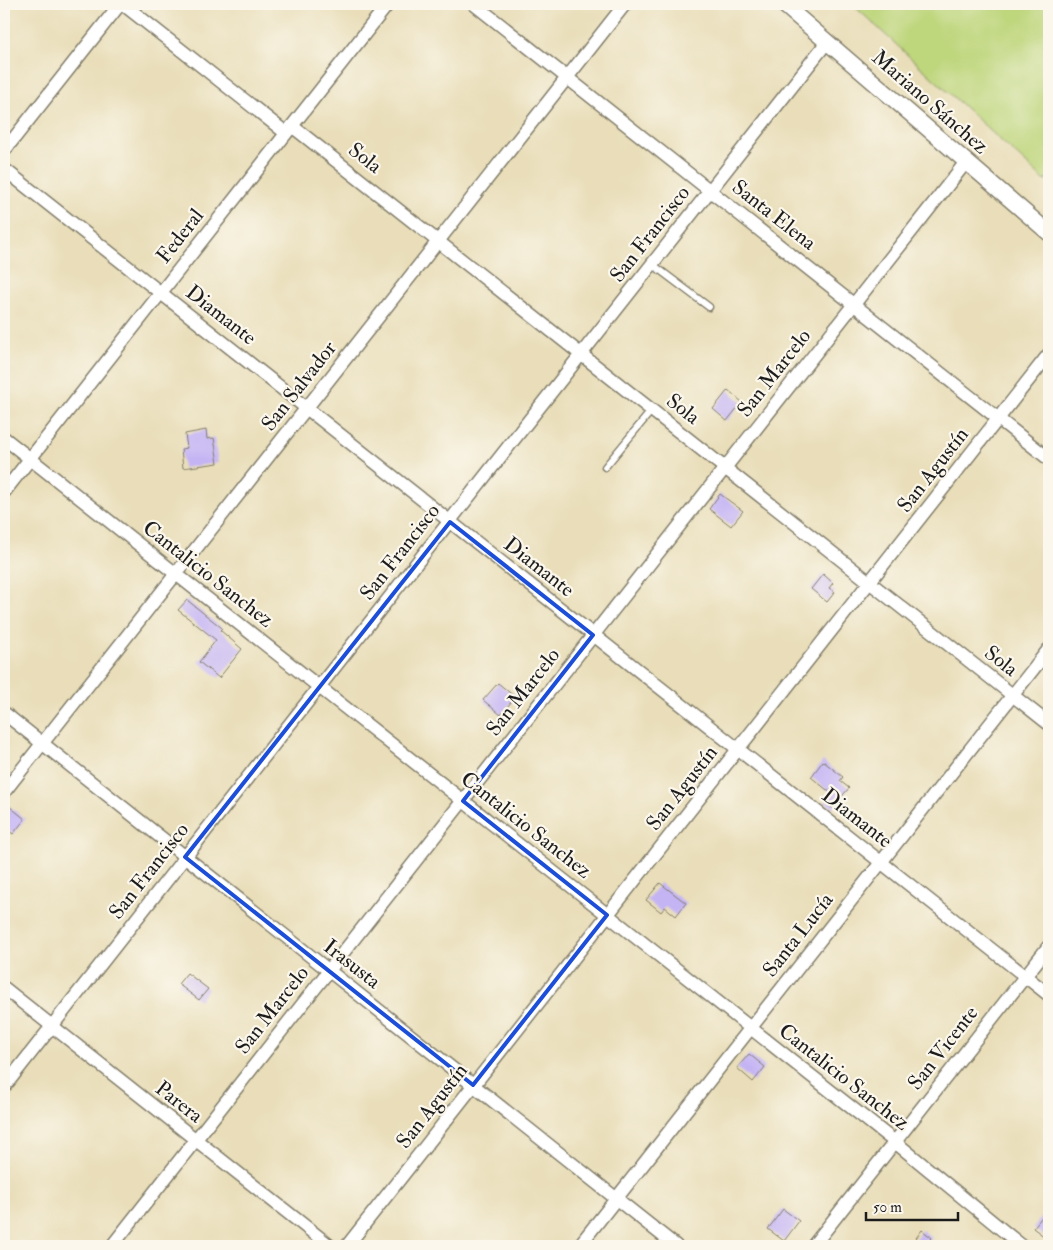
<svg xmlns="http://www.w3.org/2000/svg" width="1053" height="1250" font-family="'IM FELL Double Pica',serif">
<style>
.green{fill:#bed67b;stroke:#6d794c}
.building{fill:#c4b4f4}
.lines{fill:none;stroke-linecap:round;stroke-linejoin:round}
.service-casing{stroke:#827d6a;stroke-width:9}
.minor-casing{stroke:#827d6a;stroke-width:15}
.tertiary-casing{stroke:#827d6a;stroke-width:18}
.service{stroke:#fff;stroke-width:6}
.minor{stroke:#fff;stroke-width:12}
.tertiary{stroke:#fff;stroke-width:15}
.marked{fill:none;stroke:#1d4ed8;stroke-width:4;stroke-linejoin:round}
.labels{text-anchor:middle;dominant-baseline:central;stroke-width:4.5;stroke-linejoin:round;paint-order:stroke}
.street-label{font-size:21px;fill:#1c1c1c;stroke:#fbf7ec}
</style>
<rect width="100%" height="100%" fill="#fbf7ec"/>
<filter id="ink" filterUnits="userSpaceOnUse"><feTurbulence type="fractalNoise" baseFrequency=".02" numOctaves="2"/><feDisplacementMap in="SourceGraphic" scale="10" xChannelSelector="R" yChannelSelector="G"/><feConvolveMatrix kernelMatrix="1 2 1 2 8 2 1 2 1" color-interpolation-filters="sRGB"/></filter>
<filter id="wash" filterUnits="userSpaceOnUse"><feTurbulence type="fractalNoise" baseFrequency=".0096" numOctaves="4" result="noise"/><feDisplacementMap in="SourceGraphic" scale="20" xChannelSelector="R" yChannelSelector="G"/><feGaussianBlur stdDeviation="1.12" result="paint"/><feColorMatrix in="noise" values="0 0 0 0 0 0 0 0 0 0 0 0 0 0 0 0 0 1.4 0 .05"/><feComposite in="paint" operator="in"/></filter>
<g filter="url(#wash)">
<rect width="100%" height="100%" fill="#e9deb9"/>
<polygon class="green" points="852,4 1049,4 1049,175 1045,181"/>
<g id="blocks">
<g class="building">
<polygon points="728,390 742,402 727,421 713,409"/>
<polygon points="206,430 207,439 214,438 218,463 183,468 181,449 187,448 185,434"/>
<polygon points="720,494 743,511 731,526 709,509"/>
<polygon points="823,574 833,583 829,588 835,592 827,602 811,589"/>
<polygon points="187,600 222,628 220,630 242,649 219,678 199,662 216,640 178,610"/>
<polygon points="498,683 515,697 501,715 483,700"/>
<polygon points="823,761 843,777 840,781 849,788 832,808 825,802 832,794 811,777"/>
<polygon points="9,806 25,819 13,834 4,827 4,813"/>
<polygon points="660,883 686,903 676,916 665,907 661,912 646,900"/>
<polygon points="187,973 208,989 199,1000 178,984"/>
<polygon points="749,1054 765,1067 753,1082 737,1068"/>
<polygon points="783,1209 799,1221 784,1241 768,1229"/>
<polygon points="1042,1217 1049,1222 1049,1240 1033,1228"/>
<polygon points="922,1230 932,1238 925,1246 910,1246"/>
</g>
</g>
</g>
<g filter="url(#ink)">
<use href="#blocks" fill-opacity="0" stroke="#827d6a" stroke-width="1"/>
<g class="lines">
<g class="service-casing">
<g id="service">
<polyline points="652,264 709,307"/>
<polyline points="605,467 652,410"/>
</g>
</g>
<g class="minor-casing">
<g id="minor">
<polyline points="123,4 286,133"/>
<polyline points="474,4 1049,459"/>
<polyline points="292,126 1049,724"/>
<polyline points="4,151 120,4"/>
<polyline points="4,169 1049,995"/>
<polyline points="4,438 895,1142 1022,1246"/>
<polyline points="4,492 388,4"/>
<polyline points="4,713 676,1246"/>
<polyline points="4,792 625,4"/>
<polyline points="4,988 330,1246"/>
<polyline points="4,1087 827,42"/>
<polyline points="112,1246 966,162"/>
<polyline points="347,1246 1049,354"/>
<polyline points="579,1246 1049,649"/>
<polyline points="813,1246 1049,946"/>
</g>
</g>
<g class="tertiary-casing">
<polyline id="tertiary" points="783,4 1049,233"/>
</g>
<use href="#service" class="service"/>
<use href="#minor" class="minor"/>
<use href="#tertiary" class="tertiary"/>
</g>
</g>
<path class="marked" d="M 450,522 L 593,635 L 463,801 L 607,915 L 473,1085 L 185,857 Z"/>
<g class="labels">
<g class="street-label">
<text transform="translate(930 102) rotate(41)">Mariano Sánchez</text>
<text transform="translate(365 158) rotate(38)">Sola</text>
<text transform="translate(774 215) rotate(38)">Santa Elena</text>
<text transform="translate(650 234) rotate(-52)">San Francisco</text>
<text transform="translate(180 236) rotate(-52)">Federal</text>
<text transform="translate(221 315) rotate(38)">Diamante</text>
<text transform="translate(774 373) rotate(-52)">San Marcelo</text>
<text transform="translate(299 386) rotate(-52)">San Salvador</text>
<text transform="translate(683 409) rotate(38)">Sola</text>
<text transform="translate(933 470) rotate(-52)">San Agustín</text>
<text transform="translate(400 552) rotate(-52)">San Francisco</text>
<text transform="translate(539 567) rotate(38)">Diamante</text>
<text transform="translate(208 574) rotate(38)">Cantalicio Sanchez</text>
<text transform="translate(1001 661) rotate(38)">Sola</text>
<text transform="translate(523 692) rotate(-52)">San Marcelo</text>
<text transform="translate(682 788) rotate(-52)">San Agustín</text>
<text transform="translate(857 818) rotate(38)">Diamante</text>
<text transform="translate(526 825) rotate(38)">Cantalicio Sanchez</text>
<text transform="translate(149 871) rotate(-52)">San Francisco</text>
<text transform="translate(798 935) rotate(-52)">Santa Lucía</text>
<text transform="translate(352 964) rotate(38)">Irasusta</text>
<text transform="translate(272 1010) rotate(-52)">San Marcelo</text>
<text transform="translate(943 1048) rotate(-52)">San Vicente</text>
<text transform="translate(844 1077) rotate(38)">Cantalicio Sanchez</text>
<text transform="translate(179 1102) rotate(38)">Parera</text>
<text transform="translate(432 1106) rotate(-52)">San Agustín</text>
</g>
</g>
<rect width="1053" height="1250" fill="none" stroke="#fbf7ec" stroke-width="20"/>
<path d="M866 1212v8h92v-8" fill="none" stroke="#1c1c1c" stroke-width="2.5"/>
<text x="873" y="1212" font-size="15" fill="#1c1c1c" stroke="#fbf7ec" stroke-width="4" paint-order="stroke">50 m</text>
</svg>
